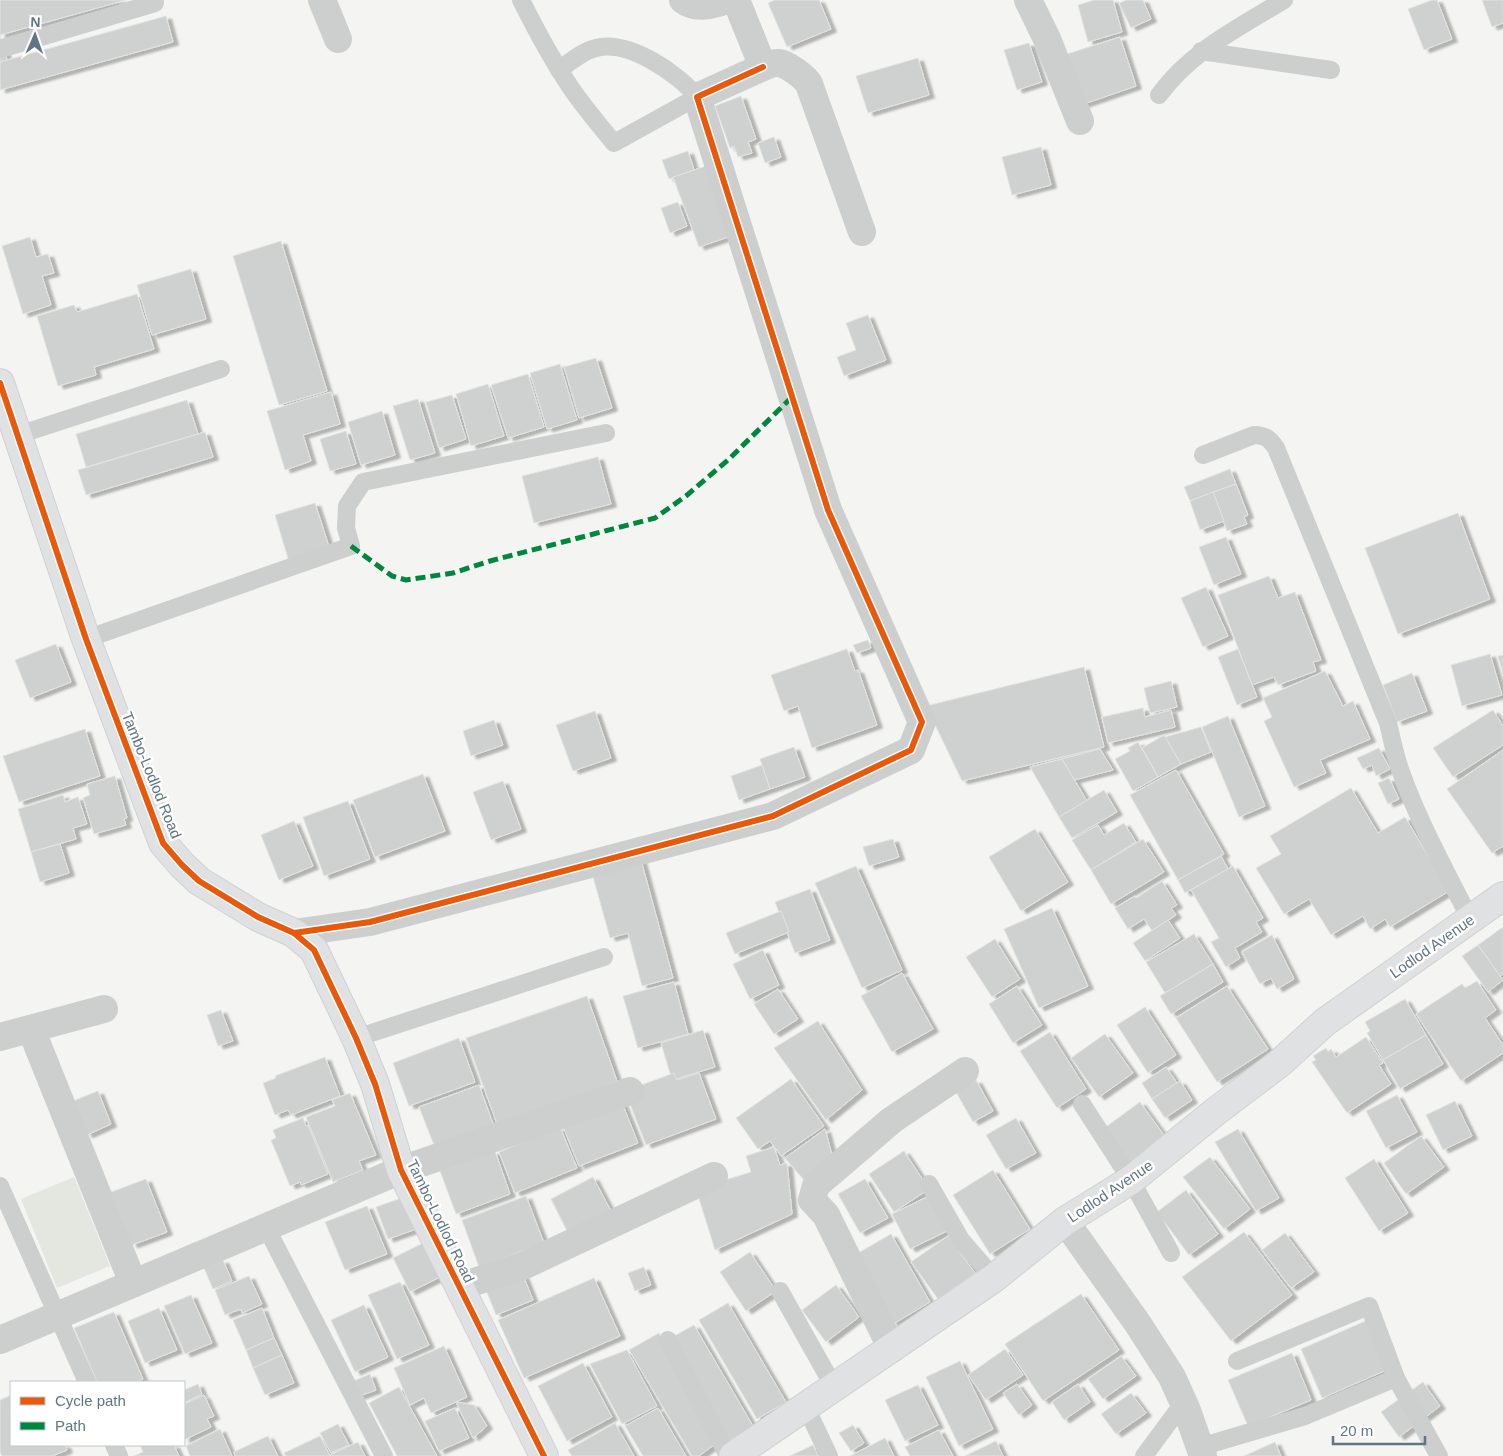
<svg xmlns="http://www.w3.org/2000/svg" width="1503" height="1456" font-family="Arial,sans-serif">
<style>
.green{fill:#e4e7e0}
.building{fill:#cfd0d0;stroke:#e3e3e2;filter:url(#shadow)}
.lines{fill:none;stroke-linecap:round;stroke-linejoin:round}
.secondary-casing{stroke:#cfd1d2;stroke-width:30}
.lane{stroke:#cdcfcf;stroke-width:18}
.street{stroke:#cdcfcf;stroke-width:28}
.secondary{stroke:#e0e1e2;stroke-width:28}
.quiet{stroke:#00873e;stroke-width:5;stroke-dasharray:10 5;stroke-linecap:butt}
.cycleway-casing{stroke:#fff;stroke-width:9}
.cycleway{stroke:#e8590c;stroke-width:6}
.labels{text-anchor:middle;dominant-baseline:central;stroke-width:5;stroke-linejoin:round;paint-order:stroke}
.street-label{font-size:15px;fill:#617685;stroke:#fff}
</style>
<defs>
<filter id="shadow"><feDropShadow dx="5.5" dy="3" stdDeviation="1" flood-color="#0004"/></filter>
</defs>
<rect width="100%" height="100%" fill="#f4f4f2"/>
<polygon class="green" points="74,1177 110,1266 57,1288 21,1199"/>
<g class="building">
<polygon points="0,0 126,0 0,35"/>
<polygon points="775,0 819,0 831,29 787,47 768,3"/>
<polygon points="1094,0 1113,0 1122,32 1088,42 1078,5"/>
<polygon points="1127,0 1143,0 1151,19 1131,28 1119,3"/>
<polygon points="1432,0 1437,0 1452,39 1424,50 1408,9"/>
<polygon points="1482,0 1503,0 1503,23 1492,27"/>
<polygon points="166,16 173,42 0,90 0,62"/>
<polygon points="0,35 7,60 0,62"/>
<polygon points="1120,37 1136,86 1081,105 1064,55"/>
<polygon points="1029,43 1042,82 1017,90 1004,50"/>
<polygon points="918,58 929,95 868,113 856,76"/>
<polygon points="741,96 756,139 748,142 752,153 738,157 734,146 730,148 715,106"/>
<polygon points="774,137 781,157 765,163 758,143"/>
<polygon points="1041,147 1051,185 1012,195 1002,157"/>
<polygon points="688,151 694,170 669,179 662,160"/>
<polygon points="706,166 731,236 699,247 673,177"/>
<polygon points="678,202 687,226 670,233 661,208"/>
<polygon points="30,237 36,257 48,254 54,273 42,276 51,305 23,314 2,246"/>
<polygon points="281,241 327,391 279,405 233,256"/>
<polygon points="191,269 206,319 152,335 137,285"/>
<polygon points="137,294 154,349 94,367 96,375 58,386 37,316 74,305 77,312"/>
<polygon points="868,315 886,360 844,376 837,357 856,350 846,323"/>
<polygon points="596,358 612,408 579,418 564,367"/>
<polygon points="560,364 577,420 547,429 530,373"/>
<polygon points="528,374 544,427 508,438 491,385"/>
<polygon points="488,384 504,436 471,446 456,394"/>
<polygon points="331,392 340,424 303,435 311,461 285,470 267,411"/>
<polygon points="452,395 466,439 439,448 426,402"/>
<polygon points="418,399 435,453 410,460 393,406"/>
<polygon points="187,400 198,434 86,467 76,434"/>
<polygon points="382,411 395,455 361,465 348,422"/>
<polygon points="346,431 356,464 330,471 320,439"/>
<polygon points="205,432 213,457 86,495 78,470"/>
<polygon points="598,457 611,504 534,523 522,476"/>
<polygon points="1230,469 1236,484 1190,501 1184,487"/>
<polygon points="1236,484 1248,515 1244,517 1247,524 1227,531 1213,492"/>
<polygon points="1213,492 1224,521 1200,530 1190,501"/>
<polygon points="315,503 331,553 290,565 275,515"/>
<polygon points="1458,513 1490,599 1398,634 1365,548"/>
<polygon points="1226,537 1241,574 1214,585 1199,547"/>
<polygon points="1269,576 1278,598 1295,592 1321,660 1313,662 1316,671 1278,685 1274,677 1252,685 1218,595"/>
<polygon points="1206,587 1228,636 1203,647 1181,598"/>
<polygon points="868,640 871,648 857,653 853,645"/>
<polygon points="56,644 71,682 30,698 15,660"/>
<polygon points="847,649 855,671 858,670 877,725 812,748 798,706 784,711 771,675"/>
<polygon points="1238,649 1257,697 1237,705 1218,657"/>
<polygon points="1490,654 1502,695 1462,706 1451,665"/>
<polygon points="1503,655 1503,674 1498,656"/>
<polygon points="1084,667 1104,747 962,781 926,706"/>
<polygon points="1325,671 1343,706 1353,701 1370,739 1320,760 1326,773 1294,787 1264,721 1272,717 1263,698"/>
<polygon points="1412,673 1427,711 1397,722 1383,685"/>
<polygon points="1171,681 1177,707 1150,713 1144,688"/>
<polygon points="1143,708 1145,717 1171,710 1175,727 1108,743 1102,717"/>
<polygon points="1493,710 1503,726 1503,745 1453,777 1433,748"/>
<polygon points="595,711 611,758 573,771 556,725"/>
<polygon points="1228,716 1265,806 1239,817 1202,727"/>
<polygon points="494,720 503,745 471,756 463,731"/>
<polygon points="1201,727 1211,752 1181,764 1165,737"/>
<polygon points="85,729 100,776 19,802 3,756"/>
<polygon points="1164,735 1181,764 1158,777 1142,748"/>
<polygon points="1138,742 1158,777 1133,791 1115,759 1130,751 1128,748"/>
<polygon points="794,747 805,777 770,789 760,759"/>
<polygon points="1379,748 1390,769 1376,776 1372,765 1363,769 1357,758"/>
<polygon points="1100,749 1113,770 1074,780 1062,759"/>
<polygon points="1503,750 1503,846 1492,853 1447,789"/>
<polygon points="1062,759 1087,801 1059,817 1030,767"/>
<polygon points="762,765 770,789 739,800 731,776"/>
<polygon points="1176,770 1224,854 1178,880 1130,795"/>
<polygon points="423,774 445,831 375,857 353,800"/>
<polygon points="115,776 127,818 124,819 126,825 94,834 83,798 90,795 87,784"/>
<polygon points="1389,778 1399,799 1388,804 1378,783"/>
<polygon points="503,781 521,829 491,840 473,792"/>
<polygon points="1351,788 1378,833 1405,817 1449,891 1390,927 1385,919 1370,929 1363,916 1331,935 1309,899 1284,914 1256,868 1281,854 1270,836"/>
<polygon points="1104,790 1117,812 1072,838 1059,817"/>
<polygon points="63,795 65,802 78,797 87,824 73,828 76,839 31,852 18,809"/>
<polygon points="348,801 370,859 324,876 303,817"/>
<polygon points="294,821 313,866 279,880 261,835"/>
<polygon points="1124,823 1136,842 1091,870 1072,840 1098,825 1104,835"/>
<polygon points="1035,829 1068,882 1021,911 989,857"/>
<polygon points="893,839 899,857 869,866 863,847"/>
<polygon points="1143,839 1164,872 1111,904 1091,870"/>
<polygon points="60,844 69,873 40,882 31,852"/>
<polygon points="1221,856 1228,869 1185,893 1178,880"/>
<polygon points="641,860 673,978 642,986 628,933 610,938 592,873"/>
<polygon points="856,866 902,970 862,988 815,883"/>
<polygon points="1233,866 1263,918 1256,922 1262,932 1235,948 1240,958 1226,967 1211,942 1219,938 1191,890"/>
<polygon points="1162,881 1177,905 1171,908 1176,915 1152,931 1144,919 1128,929 1115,908 1135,896 1136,898"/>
<polygon points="810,889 830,940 795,953 775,902"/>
<polygon points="1052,908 1088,986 1039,1008 1004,929"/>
<polygon points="781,911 789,932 735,954 726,933"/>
<polygon points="1168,920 1180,938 1145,961 1133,943"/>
<polygon points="1503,927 1503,974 1500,976 1478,945"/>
<polygon points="1194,934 1213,964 1165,993 1146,962"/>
<polygon points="1272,935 1294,979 1277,989 1271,978 1260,984 1242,952"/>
<polygon points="995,939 1020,979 992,997 966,957"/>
<polygon points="1478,945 1503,980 1488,992 1462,956"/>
<polygon points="763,950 779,985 750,999 733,964"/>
<polygon points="1213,964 1223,982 1171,1014 1160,996"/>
<polygon points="902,973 933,1029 892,1052 861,996"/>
<polygon points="1477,981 1496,1010 1485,1018 1503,1045 1503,1053 1461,1081 1416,1014 1462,984 1465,988"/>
<polygon points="674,982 688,1034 638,1048 623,996"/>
<polygon points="1017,986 1042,1025 1013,1043 989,1004"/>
<polygon points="1227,986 1268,1049 1217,1082 1176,1018"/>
<polygon points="778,989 798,1019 774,1034 754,1004"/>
<polygon points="587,996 617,1081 497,1124 466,1038"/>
<polygon points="1405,999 1426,1035 1383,1060 1367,1033 1370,1031 1365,1022"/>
<polygon points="1145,1007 1176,1055 1148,1073 1117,1025"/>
<polygon points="221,1010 233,1041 218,1046 207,1015"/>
<polygon points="818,1021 862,1090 826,1120 774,1048"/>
<polygon points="703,1030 715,1067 672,1080 661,1043"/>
<polygon points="1050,1032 1086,1089 1057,1108 1020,1051"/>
<polygon points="1105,1034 1133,1073 1099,1097 1071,1058"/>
<polygon points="1426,1035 1443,1064 1400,1089 1383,1060"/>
<polygon points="1366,1037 1383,1063 1379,1065 1391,1084 1347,1113 1312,1062 1316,1060 1313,1056 1326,1048 1328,1052 1331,1049 1336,1057"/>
<polygon points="459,1038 475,1082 409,1106 393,1063"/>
<polygon points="325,1057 340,1096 291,1115 288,1110 275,1115 263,1083 276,1078 275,1076"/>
<polygon points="1166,1067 1177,1083 1152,1099 1142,1083"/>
<polygon points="674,1073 677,1080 699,1073 716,1119 646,1145 628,1099 641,1085"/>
<polygon points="791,1079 824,1126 781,1156 770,1141 758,1149 736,1118"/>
<polygon points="976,1080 993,1111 973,1122 956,1092"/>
<polygon points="1180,1081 1192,1100 1165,1118 1152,1099"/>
<polygon points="479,1085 495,1129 436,1150 419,1107"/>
<polygon points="98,1091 111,1124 87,1135 73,1101"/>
<polygon points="350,1093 376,1155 359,1161 363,1170 333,1182 306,1117 335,1106 332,1100"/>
<polygon points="1397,1095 1417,1132 1386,1148 1366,1111"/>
<polygon points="620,1098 638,1143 579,1166 561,1121"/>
<polygon points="1455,1101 1472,1136 1443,1150 1426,1115"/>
<polygon points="1140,1102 1166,1138 1129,1165 1103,1129"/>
<polygon points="303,1118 306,1126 308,1125 328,1174 301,1185 300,1182 290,1186 271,1140 276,1138 273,1130"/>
<polygon points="1016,1118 1036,1153 1006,1169 986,1135"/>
<polygon points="560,1127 577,1168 515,1193 499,1152"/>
<polygon points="825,1129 832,1155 803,1179 785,1158"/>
<polygon points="1238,1129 1279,1198 1256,1211 1215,1142"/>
<polygon points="1421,1136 1444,1167 1406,1194 1384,1163"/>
<polygon points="774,1147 780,1165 787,1163 792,1214 715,1250 696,1189 751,1172 746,1156"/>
<polygon points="495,1151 510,1194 456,1214 440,1171"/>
<polygon points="904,1151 929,1189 894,1212 869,1174"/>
<polygon points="1210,1157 1250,1209 1224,1229 1183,1177"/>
<polygon points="1374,1159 1408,1213 1379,1231 1345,1178"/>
<polygon points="993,1170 1030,1229 990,1254 953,1195"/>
<polygon points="593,1177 612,1213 569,1235 551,1199"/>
<polygon points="146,1179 167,1232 132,1245 111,1192"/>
<polygon points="865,1179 888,1218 860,1233 838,1194"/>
<polygon points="1186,1190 1218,1234 1189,1255 1157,1212"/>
<polygon points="407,1196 419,1228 388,1239 376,1207"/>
<polygon points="526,1196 544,1243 479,1267 462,1220"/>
<polygon points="929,1196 947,1231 910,1249 892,1214"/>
<polygon points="367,1206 387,1254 345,1270 325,1222"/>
<polygon points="1244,1232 1292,1295 1231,1341 1182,1277"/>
<polygon points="1285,1233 1314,1272 1291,1288 1262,1250"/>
<polygon points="891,1234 930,1302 893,1324 853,1256"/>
<polygon points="948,1236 975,1273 938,1299 911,1262"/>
<polygon points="425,1242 442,1276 410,1292 393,1258"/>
<polygon points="750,1252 776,1291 746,1311 720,1272"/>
<polygon points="223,1260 232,1281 213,1289 204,1268"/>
<polygon points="644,1267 651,1285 635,1291 628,1273"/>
<polygon points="523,1275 533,1300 496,1315 486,1290"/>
<polygon points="249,1276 262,1304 242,1313 241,1309 225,1315 215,1290"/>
<polygon points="594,1278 620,1336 524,1378 498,1320"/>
<polygon points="400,1282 429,1345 397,1359 368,1295"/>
<polygon points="836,1285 859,1317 826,1342 802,1310"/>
<polygon points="1081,1294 1119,1350 1043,1401 1005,1344"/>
<polygon points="191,1295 212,1343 185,1354 164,1306"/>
<polygon points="728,1303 786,1402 757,1419 699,1320"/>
<polygon points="364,1305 388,1357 355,1372 331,1320"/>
<polygon points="159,1308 177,1350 145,1363 128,1321"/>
<polygon points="262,1308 274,1338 246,1350 233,1320"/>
<polygon points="114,1312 143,1379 135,1382 97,1382 74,1328"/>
<polygon points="1370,1319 1391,1368 1322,1398 1301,1349"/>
<polygon points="694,1325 753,1426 728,1441 669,1339"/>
<polygon points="659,1333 715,1444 699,1456 692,1456 629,1350"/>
<polygon points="274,1338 282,1355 253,1368 246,1350"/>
<polygon points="444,1346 467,1397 431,1413 424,1398 410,1405 394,1368"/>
<polygon points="1005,1349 1023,1375 986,1400 968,1375"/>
<polygon points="627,1350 657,1406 622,1424 590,1364"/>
<polygon points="1292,1353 1311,1400 1248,1426 1228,1380"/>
<polygon points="282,1355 294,1383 265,1395 253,1368"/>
<polygon points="1121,1356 1136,1376 1103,1399 1088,1379"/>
<polygon points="960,1361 993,1429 959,1446 926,1377"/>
<polygon points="583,1363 612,1417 567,1441 538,1386"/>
<polygon points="370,1374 376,1390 357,1397 351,1382"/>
<polygon points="1423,1382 1440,1406 1399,1437 1381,1412"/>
<polygon points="198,1384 202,1394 184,1403 184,1390"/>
<polygon points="1017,1384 1032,1405 1019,1415 1003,1393"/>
<polygon points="1078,1384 1090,1402 1064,1420 1052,1402"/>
<polygon points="918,1385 938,1425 905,1441 885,1400"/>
<polygon points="399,1387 437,1456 397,1456 369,1403"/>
<polygon points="1131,1393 1146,1413 1116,1434 1101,1414"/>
<polygon points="11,1395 11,1445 65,1445 67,1450 52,1456 2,1456 0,1452 0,1400"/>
<polygon points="204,1395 214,1416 207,1419 211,1427 184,1440 184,1404"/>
<polygon points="456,1402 474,1405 487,1426 473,1438"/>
<polygon points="455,1408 469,1438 439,1451 425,1421"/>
<polygon points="658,1408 686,1456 643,1456 625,1426"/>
<polygon points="615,1423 634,1456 572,1456 568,1450"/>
<polygon points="338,1424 349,1445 331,1453 320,1433"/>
<polygon points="853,1425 864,1443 851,1451 839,1433"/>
<polygon points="220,1429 232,1456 190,1456 186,1446"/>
<polygon points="939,1430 953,1456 910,1456 905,1447"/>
<polygon points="268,1436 278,1456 235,1456 234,1452"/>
<polygon points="320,1436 330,1456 286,1456 284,1453"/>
<polygon points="885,1438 894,1456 850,1456"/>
<polygon points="996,1441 1003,1456 965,1456"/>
<polygon points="358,1442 365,1456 331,1456 330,1455"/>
<polygon points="1275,1442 1281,1456 1244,1456"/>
<polygon points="140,1445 174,1445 179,1456 134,1456 143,1452"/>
<polygon points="813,1445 818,1456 790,1456"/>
</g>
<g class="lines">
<g class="secondary-casing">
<g id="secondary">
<polyline points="0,383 86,639 163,843 182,865 199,881 258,917 294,933 314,950 356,1038 375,1084 401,1170 544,1456"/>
<polyline points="733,1456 994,1278 1065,1221 1131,1180 1215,1112 1281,1062 1325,1022 1503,896"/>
</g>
</g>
<g class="lane">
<path d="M 521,0 C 536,30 552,60 571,88 C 584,107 599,125 614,143 L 697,97 C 679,74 628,39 596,48 C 583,51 570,62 559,70"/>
<polyline points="0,49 155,3"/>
<polyline points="1201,51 1331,70"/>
<path d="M 1159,95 C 1191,51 1238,28 1284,0"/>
<polyline points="18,435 221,369"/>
<path d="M 1203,455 L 1254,435 C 1265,435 1270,439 1276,448 L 1388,723 C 1392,739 1395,756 1401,772 C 1419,823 1446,871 1470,919"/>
<polyline points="86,639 351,546 346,528 347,506 363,482 606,433"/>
<polyline points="356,1038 604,957"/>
<polyline points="1082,1104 1131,1180 1171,1253"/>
<polyline points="929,1184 961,1240 994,1278"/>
<polyline points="0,1186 87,1382"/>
<polyline points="266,1227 384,1456"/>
<polyline points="780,1291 834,1387"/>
<polyline points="668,1340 728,1456"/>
<polyline points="1396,1378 1439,1456"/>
<polyline points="806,1407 829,1456"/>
<polyline points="114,1445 119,1456"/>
<polyline points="1200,1447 1305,1416 1396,1378 1369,1306 1237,1361"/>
<polyline points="1144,1456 1175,1414 1186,1408"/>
</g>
<g class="street">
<polyline points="322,0 338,39"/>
<path d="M 683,0 C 696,10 713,5 727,0"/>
<path d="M 736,0 L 763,67 C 768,65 774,62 779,63 C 787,64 805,77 809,84 L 862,232"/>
<polyline points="1028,0 1047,39 1080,121"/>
<polyline points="294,933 370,922 773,816 911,750 922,722 828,510 697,97 763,67"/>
<polyline points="31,1029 133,1283"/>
<polyline points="0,1037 104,1009"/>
<polyline points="1065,1221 1138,1324 1172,1377 1186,1408 1203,1456"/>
<polyline points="459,1287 525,1265 714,1176"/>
<polyline points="0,1340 401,1170 630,1091"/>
<polyline points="892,1349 826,1215 812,1200 816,1185 892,1120 965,1071"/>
</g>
<use href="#secondary" class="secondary"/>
<polyline class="quiet" points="351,546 392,576 406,580 453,573 490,561 655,518 686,496 728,460 792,397"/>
<g class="cycleway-casing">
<g id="cycleway">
<polyline points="0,383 86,639 163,843 182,865 199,881 258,917 294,933 314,950 356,1038 375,1084 401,1170 544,1456"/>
<polyline points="294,933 370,922 773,816 911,750 922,722 828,510 697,97 763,67"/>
</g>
</g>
<use href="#cycleway" class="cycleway"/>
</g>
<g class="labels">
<g class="street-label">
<text transform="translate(152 775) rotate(68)">Tambo-Lodlod Road</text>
<text transform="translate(1432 946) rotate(-35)">Lodlod Avenue</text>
<text transform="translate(1110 1191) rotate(-34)">Lodlod Avenue</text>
<text transform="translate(441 1221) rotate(64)">Tambo-Lodlod Road</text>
</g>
</g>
<rect x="10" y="1381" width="175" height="65" fill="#ffffff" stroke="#c0c8ce"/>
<rect x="20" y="1397" width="25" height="8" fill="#e8590c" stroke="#c0c8ce"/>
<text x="55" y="1406" font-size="15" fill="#617685">Cycle path</text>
<rect x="20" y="1422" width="25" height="8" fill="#00873e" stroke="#c0c8ce"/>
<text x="55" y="1431" font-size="15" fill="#617685">Path</text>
<g transform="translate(35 35) rotate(2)" stroke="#ffffff" stroke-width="4" paint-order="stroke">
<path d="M0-4L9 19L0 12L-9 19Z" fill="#617685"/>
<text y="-8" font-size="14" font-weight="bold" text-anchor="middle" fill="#617685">N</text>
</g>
<path d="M1333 1436v8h92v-8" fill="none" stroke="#617685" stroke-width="2.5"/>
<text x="1340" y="1436" font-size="15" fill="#617685" stroke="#ffffff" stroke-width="4" paint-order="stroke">20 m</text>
</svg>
